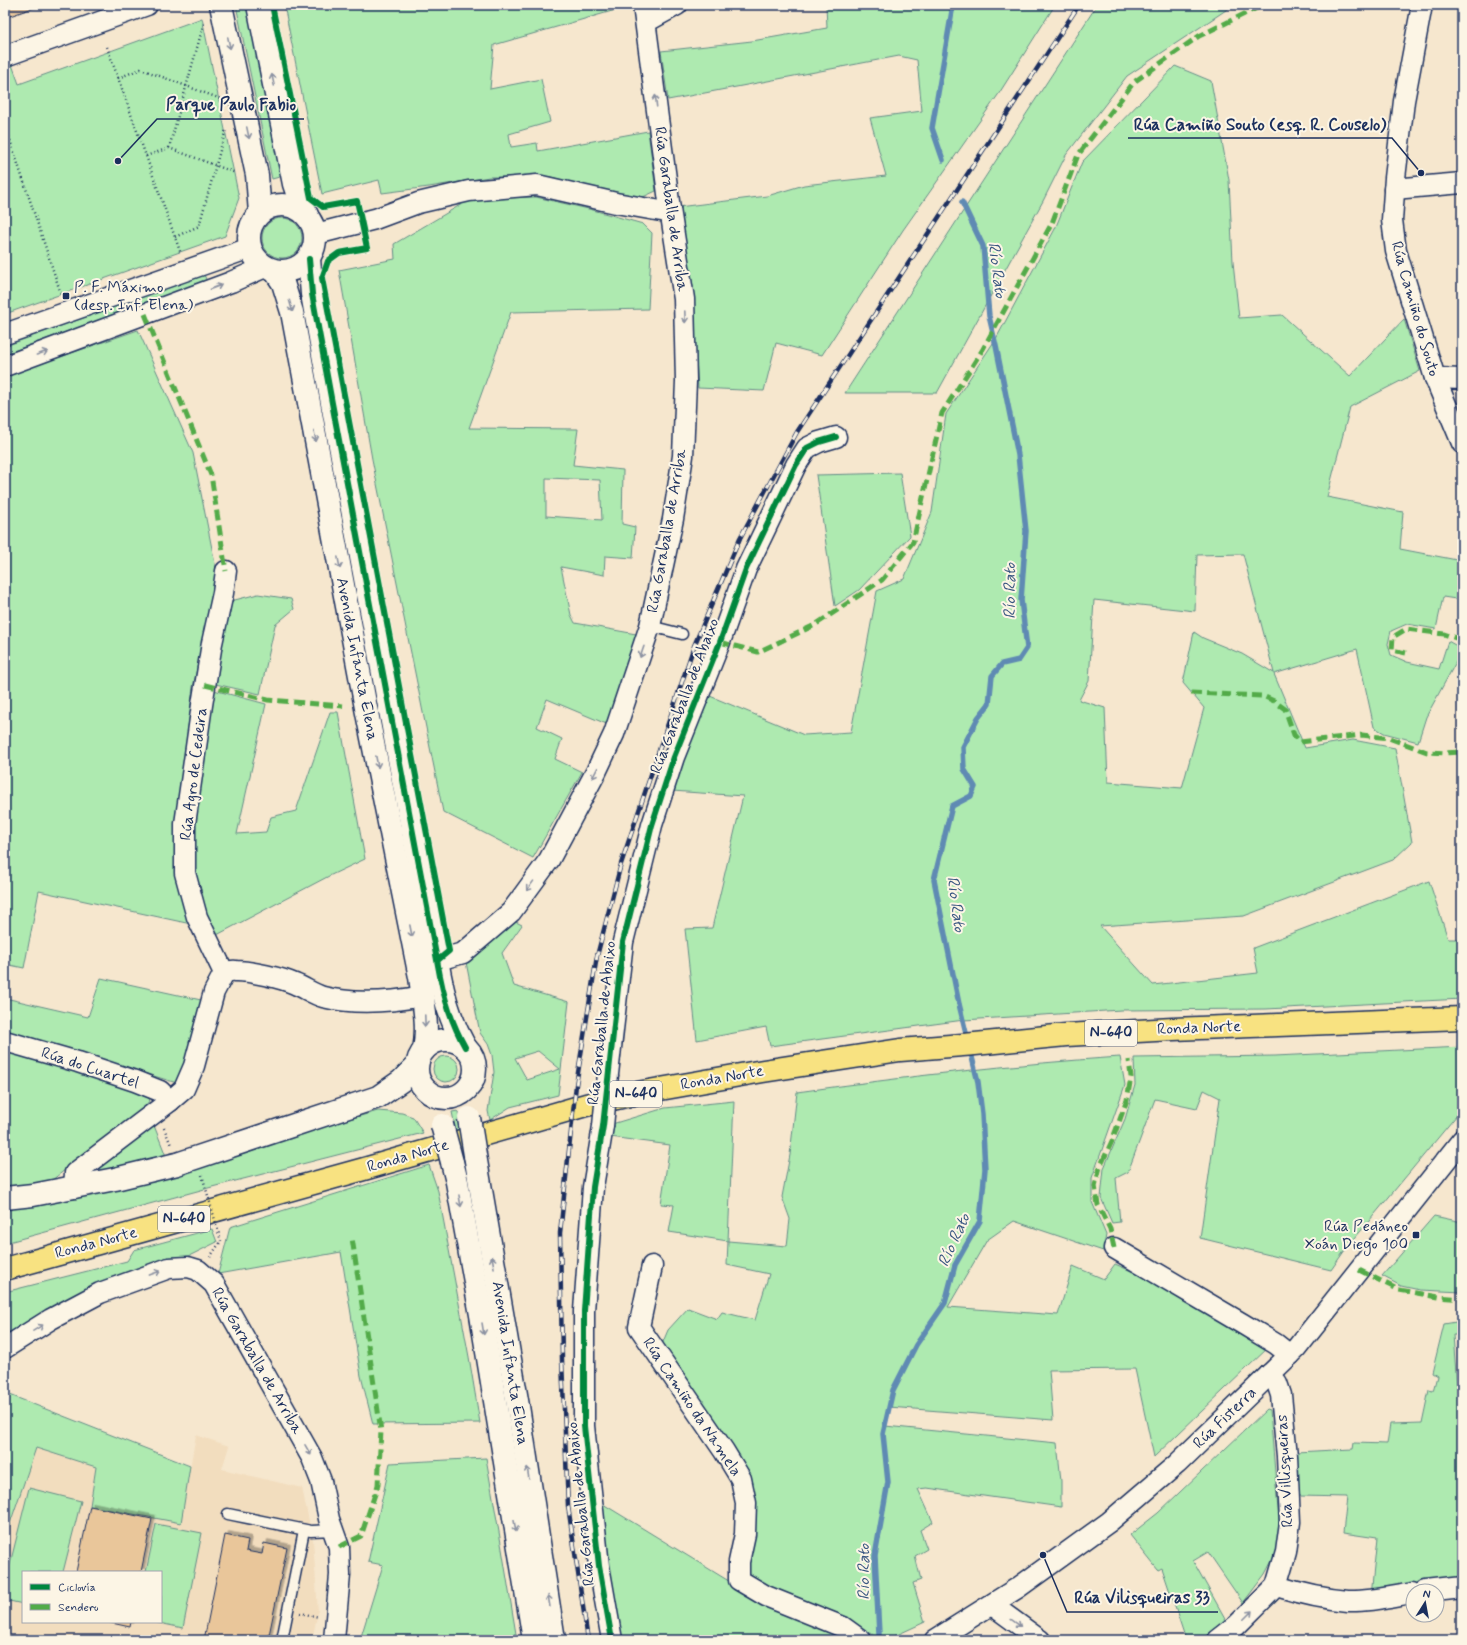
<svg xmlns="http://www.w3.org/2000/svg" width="1467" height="1645" font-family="Mynerve,sans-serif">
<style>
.built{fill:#f2ddbe;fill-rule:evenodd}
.green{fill:#aeeab0;stroke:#648c87;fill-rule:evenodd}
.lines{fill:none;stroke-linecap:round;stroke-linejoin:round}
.stream{stroke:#5f8ab3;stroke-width:5.5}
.building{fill:#e9c69a;stroke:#1b2f5e;filter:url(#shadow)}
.lane-casing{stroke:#1b2f5e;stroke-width:13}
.street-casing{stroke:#1b2f5e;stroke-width:23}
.secondary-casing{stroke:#1b2f5e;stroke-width:25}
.highway-casing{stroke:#1b2f5e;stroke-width:25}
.path{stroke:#1b2f5e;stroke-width:2.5;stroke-dasharray:1 3;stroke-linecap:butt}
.lane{stroke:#fcf5e5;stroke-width:10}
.street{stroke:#fcf5e5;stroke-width:20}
.secondary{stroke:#fcf5e5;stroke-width:22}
.highway{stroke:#f8e281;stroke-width:22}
.rail-casing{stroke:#1b2f5e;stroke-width:4.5}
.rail{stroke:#fcf5e5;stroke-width:3;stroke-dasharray:9;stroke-linecap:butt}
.street-bridge-casing{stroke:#1b2f5e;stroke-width:23;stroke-linecap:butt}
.secondary-bridge-casing{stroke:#1b2f5e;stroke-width:25;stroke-linecap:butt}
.path-bridge{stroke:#1b2f5e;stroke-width:2.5;stroke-dasharray:1 3;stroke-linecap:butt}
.street-bridge{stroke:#fcf5e5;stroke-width:20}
.secondary-bridge{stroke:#fcf5e5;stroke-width:22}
.quiet{stroke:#52ab49;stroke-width:5;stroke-dasharray:10 5;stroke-linecap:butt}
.cycleway-casing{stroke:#fcf5e5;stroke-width:8}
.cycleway{stroke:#00873e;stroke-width:6}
.oneway{stroke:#8c92a2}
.poi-dot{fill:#1b2f5e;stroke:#fcf5e5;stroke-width:1.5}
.labels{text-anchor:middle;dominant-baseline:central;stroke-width:4;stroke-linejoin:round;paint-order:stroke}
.shield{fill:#fcf5e5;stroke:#5e6a86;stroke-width:1}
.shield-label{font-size:15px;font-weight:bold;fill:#1b2f5e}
.street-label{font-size:16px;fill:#1b2f5e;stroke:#fcf5e5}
.poi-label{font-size:16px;fill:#1b2f5e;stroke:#fcf5e5;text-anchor:start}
.water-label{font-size:17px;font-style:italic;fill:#375581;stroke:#fcf5e5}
.leader{fill:none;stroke:#1b2f5e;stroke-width:1.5}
.callout-dot{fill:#1b2f5e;stroke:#fcf5e5;stroke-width:1.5}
.callout-label{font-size:17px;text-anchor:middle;font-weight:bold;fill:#1b2f5e;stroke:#fcf5e5;stroke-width:4;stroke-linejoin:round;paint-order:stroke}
</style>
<defs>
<filter id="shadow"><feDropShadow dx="3.5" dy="-3.5" stdDeviation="0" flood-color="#0004"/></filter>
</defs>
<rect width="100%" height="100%" fill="#f6e7ce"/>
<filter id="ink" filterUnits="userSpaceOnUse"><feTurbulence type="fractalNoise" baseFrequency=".025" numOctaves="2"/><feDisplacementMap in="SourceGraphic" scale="8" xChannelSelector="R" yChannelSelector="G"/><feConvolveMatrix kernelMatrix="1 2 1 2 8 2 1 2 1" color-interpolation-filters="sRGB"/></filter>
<g filter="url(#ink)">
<path class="built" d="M 196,1435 L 229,1446 L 222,1469 L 302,1488 L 313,1540 L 318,1612 L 312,1640 L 22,1640 L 5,1636 L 5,1538 L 36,1448 L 96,1467 L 90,1505 L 180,1523 ZM 23,1572 L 161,1572 L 161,1622 L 23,1622 Z"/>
<g class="green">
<polygon points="236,5 247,5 283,176 272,179"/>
<polygon points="284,5 633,5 494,45 490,89 541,79 550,122 509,134 511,147 537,143 538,151 648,131 656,191 643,197 629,198 551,177 489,177 429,187 382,193 379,180 322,194"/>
<polygon points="826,5 1055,5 998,95 903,230 822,355 776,343 764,391 698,388 691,284 678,207 767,196 804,185 886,176 870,118 922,111 917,60 899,56 668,100 661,51 752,41 827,28"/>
<polygon points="1097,5 1238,5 1229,8 1127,76 1066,155 1043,201 937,393 845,393"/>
<polygon points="202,18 239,198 225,236 5,314 5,45 19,84"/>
<path d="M 1175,66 L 1211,81 L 1229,180 L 1233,262 L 1239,318 L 1282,315 L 1350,376 L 1404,319 L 1420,371 L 1350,407 L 1327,497 L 1403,512 L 1400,549 L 1462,561 L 1462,600 L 1443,597 L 1436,629 L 1407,624 L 1391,631 L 1388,644 L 1391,655 L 1407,662 L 1439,669 L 1448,641 L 1462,649 L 1462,651 L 1426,717 L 1418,742 L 1384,733 L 1374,727 L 1357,649 L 1274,674 L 1305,748 L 1353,740 L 1395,748 L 1412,842 L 1393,860 L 1244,916 L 1100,926 L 1153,985 L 1258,973 L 1253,948 L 1429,881 L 1448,939 L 1462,939 L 1462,999 L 1266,1009 L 1121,1010 L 964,1020 L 770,1046 L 766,1027 L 697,1040 L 685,929 L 712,928 L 743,796 L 672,791 L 705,694 L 804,735 L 851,732 L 877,591 L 904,579 L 932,512 L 946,414 L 997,337 L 1055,229 L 1082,162 ZM 1243,554 L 1274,673 L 1242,654 L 1203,638 L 1194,632 L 1183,683 L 1204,708 L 1182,788 L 1108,782 L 1105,708 L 1079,700 L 1089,681 L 1094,600 L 1195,611 L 1197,555 Z"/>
<path d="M 536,197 L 593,210 L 643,224 L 652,233 L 648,309 L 511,312 L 469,428 L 578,429 L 573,465 L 623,470 L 622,524 L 635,527 L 633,558 L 605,556 L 604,575 L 561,567 L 571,615 L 575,623 L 636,634 L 609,725 L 547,699 L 537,727 L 562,739 L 555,759 L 582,772 L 533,858 L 443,812 L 372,459 L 339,270 L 395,259 L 394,244 L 467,201 L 484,198 ZM 546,478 L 600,480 L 602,520 L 546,516 Z"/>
<circle cx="282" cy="238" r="20"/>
<polygon points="204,275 207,281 5,354 5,346"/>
<polygon points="138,330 193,453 217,574 193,687 180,792 191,924 39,891 24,968 5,964 5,376"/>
<polygon points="312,361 315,361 381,712 379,713"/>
<polygon points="900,473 910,536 859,590 835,606 816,475"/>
<polygon points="258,594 291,599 294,609 275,625 260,694 211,683 227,602"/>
<polygon points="210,689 266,704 237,834 266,832 271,817 296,811 330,712 338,712 365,859 329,876 215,936 200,898 193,862 195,795"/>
<path d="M 510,919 L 522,925 L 502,953 L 514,986 L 569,1002 L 558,1095 L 510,1107 L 490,1120 L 488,1111 L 494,1072 L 492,1055 L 488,1044 L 480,1033 L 466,962 ZM 538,1051 L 560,1069 L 527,1080 L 515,1058 Z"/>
<polygon points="101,978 201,1000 196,1039 177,1083 5,1031 5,998 88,1017"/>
<polygon points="1462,1047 1462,1109 1345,1250 1331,1270 1200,1238 1220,1098 1204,1090 1197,1108 1155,1099 1128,1172 1116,1178 1120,1222 1112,1223 1101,1198 1104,1168 1125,1119 1135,1085 1134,1058 1275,1056"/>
<polygon points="12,1050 141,1090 150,1100 141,1111 52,1180 19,1187 5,1188 5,1061"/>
<circle cx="446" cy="1069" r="13"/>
<path d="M 1120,1057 L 1125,1085 L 1092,1178 L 1092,1202 L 1106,1235 L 1103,1251 L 1014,1221 L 987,1240 L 948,1307 L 1058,1315 L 1073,1266 L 1104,1279 L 1115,1264 L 1166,1286 L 1271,1345 L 1154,1457 L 1135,1369 L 1049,1370 L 1053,1420 L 889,1407 L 885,1426 L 1057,1443 L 1061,1481 L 1061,1507 L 927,1488 L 918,1489 L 933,1522 L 920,1530 L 927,1549 L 915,1556 L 921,1580 L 913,1583 L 925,1622 L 886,1640 L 883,1640 L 855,1625 L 747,1581 L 751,1495 L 660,1349 L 668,1330 L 688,1308 L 717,1319 L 722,1312 L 755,1320 L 769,1274 L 727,1265 L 728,1241 L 669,1232 L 674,1205 L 661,1204 L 670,1145 L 610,1137 L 612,1124 L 665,1108 L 734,1101 L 728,1241 L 787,1246 L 790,1219 L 782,1197 L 790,1155 L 797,1092 C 904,1077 1012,1064 1120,1057 Z"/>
<polygon points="378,1111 402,1113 413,1117 423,1133 212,1187 5,1243 5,1207 63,1200 180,1174 335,1123"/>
<polygon points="458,1111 460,1132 468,1173 465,1174 452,1112"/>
<polygon points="153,1123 166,1156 88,1176"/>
<polygon points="429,1165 438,1191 469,1357 480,1423 373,1424 361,1376 341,1252 218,1274 230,1227"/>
<polygon points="1434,1216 1462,1222 1462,1292 1420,1290 1401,1286 1382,1276"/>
<polygon points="212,1229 217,1242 183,1259 5,1338 5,1292 127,1261 134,1250"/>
<polygon points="1462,1321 1462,1335 1453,1335 1457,1386 1462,1386 1462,1582 1371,1596 1377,1538 1343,1533 1347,1497 1299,1496 1296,1452 1353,1449 1354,1443 1387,1444 1390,1424 1422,1423 1429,1390 1433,1391 1437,1376 1432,1373 1444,1324"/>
<polygon points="5,1393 190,1466 181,1523 90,1506 96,1467 36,1448 5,1538"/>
<polygon points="1267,1409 1270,1410 1279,1523 1277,1551 1265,1574 1243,1603 1208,1552 1193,1561 1226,1620 1201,1640 1186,1640 1162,1568 1158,1570 1130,1535 1158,1513"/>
<polygon points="486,1458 502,1549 517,1640 360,1640 383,1565 368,1562 390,1463"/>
<polygon points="29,1488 81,1501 63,1572 23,1572 23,1604 5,1600 5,1584"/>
<polygon points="598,1501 768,1605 848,1635 845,1640 621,1640"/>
<polygon points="156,1524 202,1533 183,1628 154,1622 161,1622 161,1572 146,1572"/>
</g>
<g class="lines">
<g class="stream">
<polyline points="943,160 932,128 953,5"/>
<polyline points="962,202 983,246 989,316 996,346 1018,455 1026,531 1021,600 1027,648 1019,660 1002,664 992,676 989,704 978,718 963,747 964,769 975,787 971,796 952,806 934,880 959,1004 968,1041"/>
<polyline points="879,1634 875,1556 888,1482 883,1434 893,1390 916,1345 945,1303 955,1265 980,1221 985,1169 982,1114 978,1082 970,1049"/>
</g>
</g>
<g class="building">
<polygon points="6,5 41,5 10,16"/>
<polygon points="90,1506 152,1519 141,1572 76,1572"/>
<polygon points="225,1535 248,1540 246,1551 262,1554 264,1543 287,1548 268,1640 204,1640"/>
<polygon points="107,1622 131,1622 130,1627"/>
</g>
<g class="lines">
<g class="lane-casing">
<g id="lane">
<polyline points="650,626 682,634"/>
<polyline points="228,1514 311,1531 334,1530"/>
<polyline points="282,1640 304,1530"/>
</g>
</g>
<g class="street-casing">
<g id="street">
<polyline points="1422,5 1404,101 1395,178 1392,220 1396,251 1435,378 1462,443"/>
<polyline points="646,22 677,5"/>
<polyline points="5,56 147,5"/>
<polyline points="1394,189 1462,183"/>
<polyline points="316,234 375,219 418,203 469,191 537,185 616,203 661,211 670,209"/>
<polyline points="5,334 250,248"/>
<polyline points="5,366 231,282 265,267"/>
<polyline points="1435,378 1462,379"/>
<polyline points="438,960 463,953 511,912 549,860 596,772 614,734 650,626 673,519 683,456 686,381 684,299 670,209 643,5"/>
<polyline points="224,973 197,917 185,873 185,824 202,705 212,643 223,593 226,571"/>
<polyline points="5,1041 78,1062 135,1081 160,1091 170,1101"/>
<polyline points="608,1074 623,942 652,825 674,757 720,642 746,569 796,465 807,448 819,442 836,437"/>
<polyline points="603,1126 593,1187 584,1311 584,1426 599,1566 612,1640"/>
<path d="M 74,1188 L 75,1173 L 170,1101 L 184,1089 L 194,1066 L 214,992 L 224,973 C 227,972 232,970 236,971 C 250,971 282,978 295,984 C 305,988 313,994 323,997 C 356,1005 391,1002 423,996"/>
<polyline points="1114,1248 1243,1324 1276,1344 1290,1355"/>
<polyline points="652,1266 639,1327 724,1451 741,1479 746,1503 745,1534 739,1562 739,1580 766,1596 843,1627 861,1640"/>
<polyline points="5,1348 51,1319 100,1293 169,1268 188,1267 198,1270 214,1284 312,1458 321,1481 329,1519 339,1547 340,1575 334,1640"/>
<path d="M 1276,1586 C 1299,1593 1324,1599 1348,1601 C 1367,1602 1394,1596 1413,1593"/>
<polyline points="1426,1591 1462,1587"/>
<polyline points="992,1605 1040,1640"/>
<polyline points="935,1640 1019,1587 1109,1522 1177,1464 1296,1349 1462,1140"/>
<polyline points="1218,1640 1236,1626 1276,1586 1286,1552 1290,1522 1287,1456 1281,1395 1277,1383 1270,1374"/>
</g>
</g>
<g class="secondary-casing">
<g id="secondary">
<polyline points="221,5 257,175 260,213"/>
<polyline points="258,5 294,184 297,193 307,215"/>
<circle cx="282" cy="238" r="33"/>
<path d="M 309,259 L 312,294 L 332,403 L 440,976 C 445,1002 452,1024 465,1047"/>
<path d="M 275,271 L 283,283 L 292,312 L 366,708 L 420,977 C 423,1001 429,1025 424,1050"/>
<circle cx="446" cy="1069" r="29"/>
<polyline points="475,1155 518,1406 554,1640"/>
<polyline points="452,1162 457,1182 481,1315 534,1640"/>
<polyline points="5,1198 33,1195 115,1179 177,1164 378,1097 401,1081 417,1065"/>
</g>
</g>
<g class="highway-casing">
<polyline id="highway" points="5,1269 364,1169 586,1105 643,1092 763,1071 900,1050 975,1044 1066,1035 1173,1029 1462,1018"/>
</g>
<g class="path">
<polyline points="107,47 181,254"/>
<polyline points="118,78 141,69 221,99"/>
<polyline points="5,125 61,294"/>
<polyline points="169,148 204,23"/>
<polyline points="146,156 169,148 236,173"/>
<polyline points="175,237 199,226 226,129"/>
<polyline points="164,1128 171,1145"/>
<polyline points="210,1257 221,1241"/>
<polyline points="300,1613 319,1617"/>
</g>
<use href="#lane" class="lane"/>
<use href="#street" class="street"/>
<use href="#secondary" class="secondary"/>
<use href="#highway" class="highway"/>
<g class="rail-casing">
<polyline id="rail" points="588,1640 568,1506 562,1360 560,1233 576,1085 597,956 621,864 694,646 740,538 797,432 1079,5"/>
</g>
<use href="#rail" class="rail"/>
<g class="street-bridge-casing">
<polyline id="street-bridge" points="603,1126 608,1074"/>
</g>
<g class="secondary-bridge-casing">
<g id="secondary-bridge">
<polyline points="469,1118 475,1155"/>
<polyline points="442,1125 452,1162"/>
</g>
</g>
<polyline class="path-bridge" points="202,1175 221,1241"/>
<use href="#street-bridge" class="street-bridge"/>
<use href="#secondary-bridge" class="secondary-bridge"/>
<g class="quiet">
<polyline points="145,314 211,475 226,571"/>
<polyline points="720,642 758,652 815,625 882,580 913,542 942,413 983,349 1052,223 1078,155 1134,82 1199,36 1263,5"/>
<polyline points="1406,653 1392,650 1393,637 1406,629 1444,634 1462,640"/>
<polyline points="205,685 268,700 343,706"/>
<polyline points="1191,693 1263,696 1274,701 1285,709 1294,735 1300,742 1362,735 1389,738 1427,752 1445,753 1462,752"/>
<polyline points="1114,1248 1110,1229 1098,1205 1095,1186 1100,1167 1112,1141 1127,1100 1131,1077 1129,1060"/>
<polyline points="1359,1270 1399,1290 1439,1297 1462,1299"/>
<polyline points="339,1547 361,1536 378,1485 381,1431 352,1238"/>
</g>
<g class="cycleway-casing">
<g id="cycleway">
<polyline points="272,5 311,198 323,207 357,201 367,248 339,253 328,261 322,278 449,951 438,960"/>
<path d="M 309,259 L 312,294 L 332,403 L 440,976 C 445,1002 452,1024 465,1047"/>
<polyline points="612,1640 599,1566 584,1426 584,1311 593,1187 603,1126 623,942 652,825 674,757 720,642 746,569 796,465 807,448 819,442 836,437"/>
</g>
</g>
<use href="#cycleway" class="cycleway"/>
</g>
<defs><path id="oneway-shaft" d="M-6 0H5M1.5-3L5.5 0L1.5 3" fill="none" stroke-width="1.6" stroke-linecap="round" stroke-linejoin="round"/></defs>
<g class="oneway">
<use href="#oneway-shaft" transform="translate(229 43) rotate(78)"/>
<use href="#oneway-shaft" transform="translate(273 80) rotate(-102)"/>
<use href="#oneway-shaft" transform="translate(656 101) rotate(-97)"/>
<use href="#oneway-shaft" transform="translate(248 133) rotate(78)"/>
<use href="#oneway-shaft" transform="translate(216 287) rotate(-21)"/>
<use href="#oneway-shaft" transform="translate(291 306) rotate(74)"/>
<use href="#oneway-shaft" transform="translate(685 317) rotate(88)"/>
<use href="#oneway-shaft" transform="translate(42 353) rotate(-19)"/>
<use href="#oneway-shaft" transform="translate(315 436) rotate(79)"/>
<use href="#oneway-shaft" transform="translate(339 563) rotate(79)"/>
<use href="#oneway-shaft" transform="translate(642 652) rotate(109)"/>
<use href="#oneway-shaft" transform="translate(377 762) rotate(79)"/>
<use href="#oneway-shaft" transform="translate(595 773) rotate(117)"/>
<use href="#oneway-shaft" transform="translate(530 886) rotate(126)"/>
<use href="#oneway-shaft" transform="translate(411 931) rotate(79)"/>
<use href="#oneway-shaft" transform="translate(425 1021) rotate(88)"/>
<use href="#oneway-shaft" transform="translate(460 1201) rotate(80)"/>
<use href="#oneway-shaft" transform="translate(493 1262) rotate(-100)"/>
<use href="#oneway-shaft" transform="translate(155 1273) rotate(-20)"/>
<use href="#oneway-shaft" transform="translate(38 1328) rotate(-32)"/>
<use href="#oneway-shaft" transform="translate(483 1329) rotate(81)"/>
<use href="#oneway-shaft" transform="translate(308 1450) rotate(60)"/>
<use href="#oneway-shaft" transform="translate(528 1473) rotate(-99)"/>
<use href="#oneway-shaft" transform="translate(515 1526) rotate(80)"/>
<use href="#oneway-shaft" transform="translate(549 1601) rotate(-99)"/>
<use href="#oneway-shaft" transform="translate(1248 1615) rotate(-45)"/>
<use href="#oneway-shaft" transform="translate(1016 1623) rotate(36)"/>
</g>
</g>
<g class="poi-dot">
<rect x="62" y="292" width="8" height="8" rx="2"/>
<rect x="1412" y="1231" width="8" height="8" rx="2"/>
</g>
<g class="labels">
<g class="shield">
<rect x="1085" y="1020" width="52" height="26" rx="3"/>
<rect x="610" y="1081" width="52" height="26" rx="3"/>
<rect x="158" y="1206" width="52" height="26" rx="3"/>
</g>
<g class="shield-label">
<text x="1111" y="1033">N-640</text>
<text x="636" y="1094">N-640</text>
<text x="184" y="1219">N-640</text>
</g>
<g class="street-label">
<text transform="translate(671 209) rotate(82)">Rúa Garaballa de Arriba</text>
<text transform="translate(1415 309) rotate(74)">Rúa Camiño do Souto</text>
<text transform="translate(667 531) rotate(-80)">Rúa Garaballa de Arriba</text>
<text transform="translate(357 659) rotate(79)">Avenida Infanta Elena</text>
<text transform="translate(685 696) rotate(-69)">Rúa Garaballa de Abaixo</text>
<text transform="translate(194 774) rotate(-83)">Rúa Agro de Cedeira</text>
<text transform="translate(602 1023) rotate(-84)">Rúa Garaballa de Abaixo</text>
<text transform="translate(1199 1028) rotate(-2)">Ronda Norte</text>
<text transform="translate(90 1068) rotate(18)">Rúa do Cuartel</text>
<text transform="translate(722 1078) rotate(-10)">Ronda Norte</text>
<text transform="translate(408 1156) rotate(-16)">Ronda Norte</text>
<text transform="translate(96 1243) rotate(-15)">Ronda Norte</text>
<text transform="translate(257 1361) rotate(60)">Rúa Garaballa de Arriba</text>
<text transform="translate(510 1363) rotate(81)">Avenida Infanta Elena</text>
<text transform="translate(692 1407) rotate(56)">Rúa Camiño da Namela</text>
<text transform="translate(1225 1418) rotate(-44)">Rúa Fisterra</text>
<text transform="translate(1285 1471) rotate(-93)">Rúa Villisqueiras</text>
<text transform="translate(581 1504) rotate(-96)">Rúa Garaballa de Abaixo</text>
</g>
<g class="poi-label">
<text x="74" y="287">P. F. Máximo<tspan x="74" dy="18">(desp. Inf. Elena)</tspan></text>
<text x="1408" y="1226" text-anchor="end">Rúa Pedáneo<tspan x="1408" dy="18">Xoán Diego 100</tspan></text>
</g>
<g class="water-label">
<text transform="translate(997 270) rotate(82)">Río Rato</text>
<text transform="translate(1010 591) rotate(-90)">Río Rato</text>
<text transform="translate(956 904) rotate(82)">Río Rato</text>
<text transform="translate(954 1240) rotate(-66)">Río Rato</text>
<text transform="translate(864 1572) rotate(-90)">Río Rato</text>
</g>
</g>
<path class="leader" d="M118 161L157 119H304M1421 173L1392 138H1128M1043 1555L1067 1612H1218"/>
<g class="callout-dot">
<circle cx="118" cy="161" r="4"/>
<circle cx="1421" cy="173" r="4"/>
<circle cx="1043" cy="1555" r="4"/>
</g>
<g class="callout-label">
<text x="231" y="110">Parque Paulo Fabio</text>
<text x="1260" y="130">Rúa Camiño Souto (esq. R. Couselo)</text>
<text x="1142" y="1603">Rúa Vilisqueiras 33</text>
</g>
<rect width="1467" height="1645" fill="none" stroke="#fcf5e5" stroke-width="20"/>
<rect x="10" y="10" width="1447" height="1625" fill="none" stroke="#1b2f5e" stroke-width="1.5" filter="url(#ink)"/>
<rect x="22" y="1571" width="140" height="52" fill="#fcf5e5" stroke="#a2a6af"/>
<rect x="30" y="1584" width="20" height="6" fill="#00873e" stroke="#a2a6af"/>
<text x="58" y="1591" font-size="12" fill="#1b2f5e">Ciclovía</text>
<rect x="30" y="1604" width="20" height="6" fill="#52ab49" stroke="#a2a6af"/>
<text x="58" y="1611" font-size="12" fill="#1b2f5e">Sendero</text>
<g transform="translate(1425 1603) rotate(11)"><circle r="19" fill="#fcf5e5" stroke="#a2a6af"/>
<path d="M0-3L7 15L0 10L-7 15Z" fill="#1b2f5e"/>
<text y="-6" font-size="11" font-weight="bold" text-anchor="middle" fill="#1b2f5e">N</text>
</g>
</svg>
